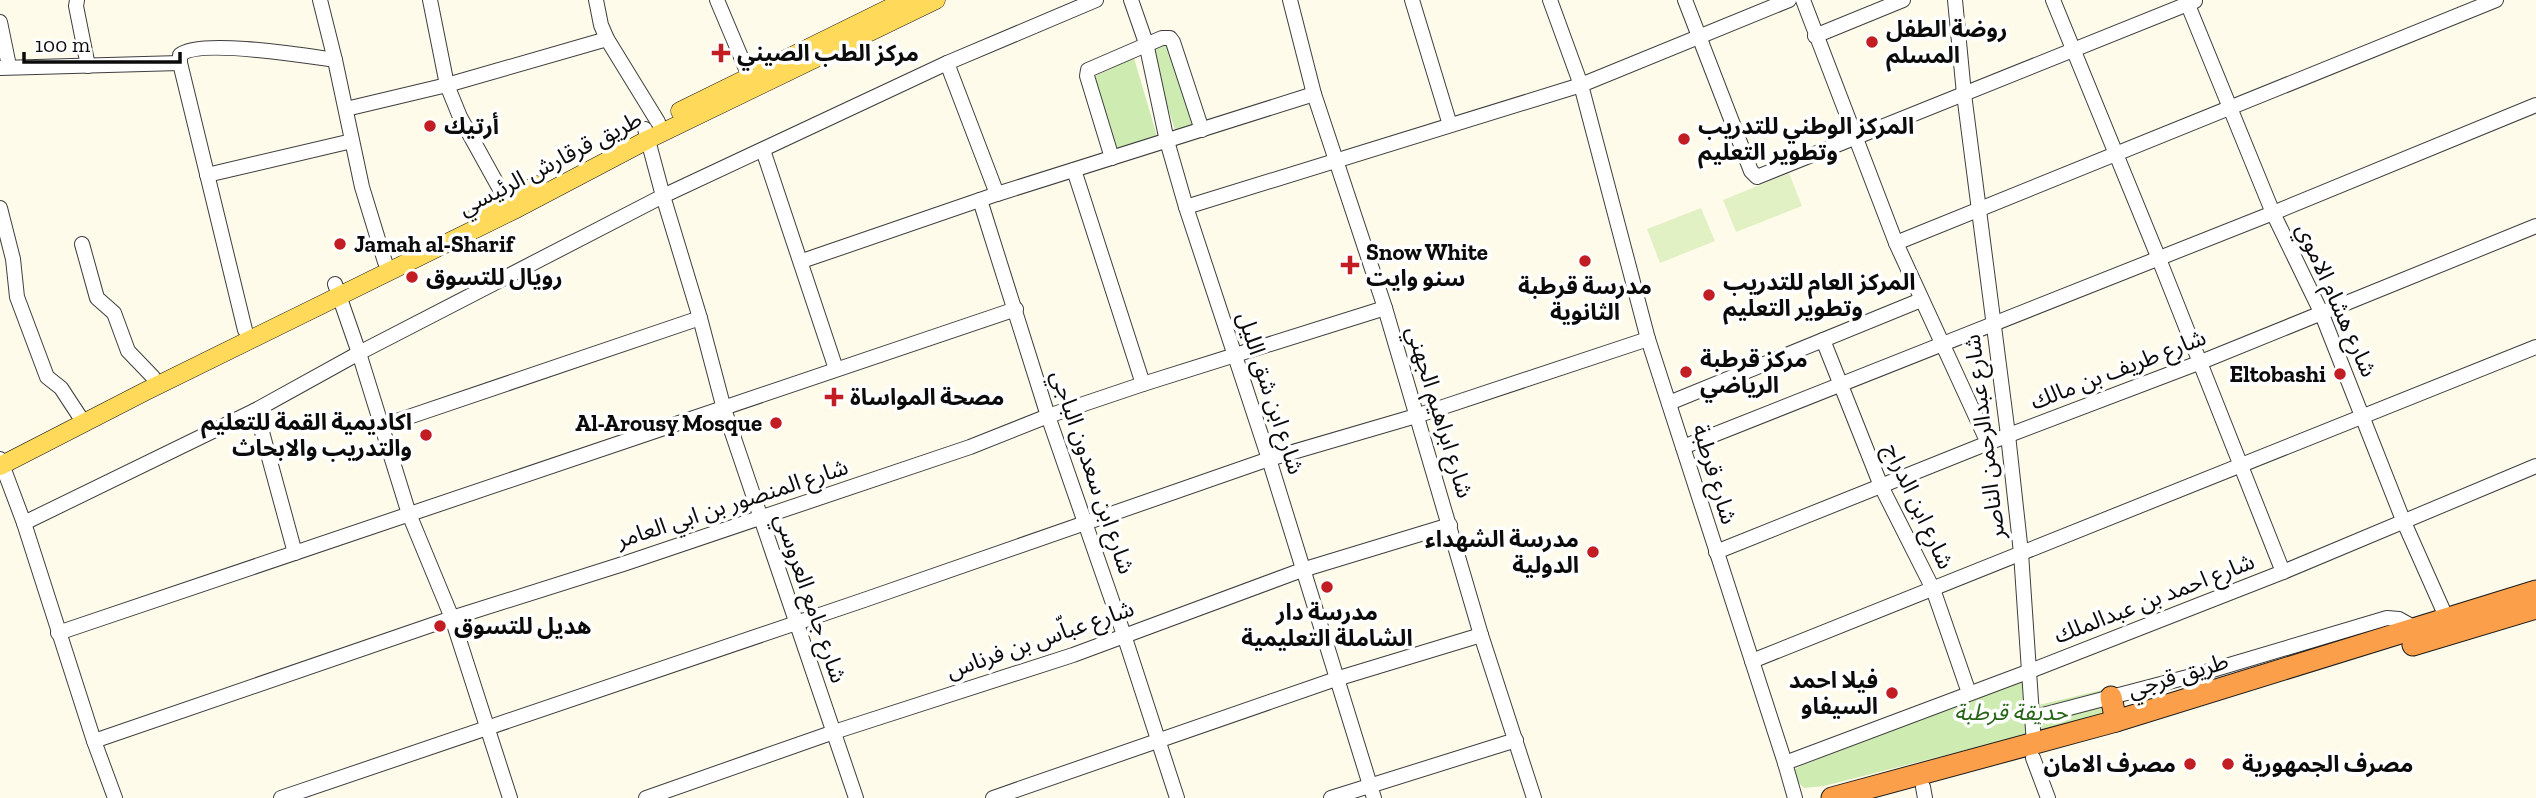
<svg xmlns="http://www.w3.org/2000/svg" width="2536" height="798" font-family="'Zilla Slab','Noto Sans Arabic',serif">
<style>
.green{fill:#ceebb2}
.pitch{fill:#e1f1c4}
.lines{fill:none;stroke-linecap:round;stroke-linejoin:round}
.minor-casing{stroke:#3e3e3e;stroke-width:16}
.major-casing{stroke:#1c1c1c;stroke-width:19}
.highway-casing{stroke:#1c1c1c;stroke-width:23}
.minor{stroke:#fff;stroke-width:14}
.major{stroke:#ffda5a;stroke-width:18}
.highway{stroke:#fc9f4b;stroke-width:21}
.poi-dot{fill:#c11d22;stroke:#fff;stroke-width:2.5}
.labels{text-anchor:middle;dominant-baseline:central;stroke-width:7;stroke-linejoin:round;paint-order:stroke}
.poi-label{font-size:23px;font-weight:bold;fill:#0b0b0b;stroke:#fff;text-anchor:start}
.street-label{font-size:23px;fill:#0b0b0b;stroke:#fff}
.park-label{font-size:23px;font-style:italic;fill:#286519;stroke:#fff}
</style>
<rect width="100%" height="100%" fill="#fffbea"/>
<g class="green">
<polygon points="1167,44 1195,125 1175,130 1150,51"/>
<polygon points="1134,58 1159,143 1118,150 1091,78"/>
<polygon points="2036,676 2039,705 2106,689 2107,714 1824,786 1804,788 1794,778 1793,770 1803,765 1940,711"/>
</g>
<g class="pitch">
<polygon points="1789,173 1802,206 1736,232 1723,200"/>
<polygon points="1701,208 1715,241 1660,263 1647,229"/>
</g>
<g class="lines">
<g class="minor-casing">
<g id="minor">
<polyline points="77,0 76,6 88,66"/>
<polyline points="320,0 335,60 362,187 385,262"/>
<polyline points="430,0 447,85 460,117 506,200"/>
<polyline points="596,0 601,25 607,39 658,122"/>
<polyline points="717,0 749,76"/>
<polyline points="1131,0 1146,43 1167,141 1186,207 1269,459 1374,798"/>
<polyline points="1290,0 1314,94 1385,308 1481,635 1534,798"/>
<polyline points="1412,0 1450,125"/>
<polyline points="1550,0 1581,85 1648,339 1785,763 1795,798"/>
<polyline points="1685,0 1751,171 1757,177 2195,1"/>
<polyline points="1803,0 1896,243 1988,443"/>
<polyline points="1955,0 1964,94 2008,435 2021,553 2034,745"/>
<polyline points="2053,0 2159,259 2283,572"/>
<polyline points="2186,0 2273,213 2321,312 2403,520 2447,619"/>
<polyline points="0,22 9,66"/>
<polyline points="1815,36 1903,0"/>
<polyline points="180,63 245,330"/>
<polyline points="947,63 997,194"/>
<path d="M 0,68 L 180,63 L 180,55 C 199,38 307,56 335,60"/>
<polyline points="346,109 447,85 607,39"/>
<polyline points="645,129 663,196 700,318 724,409 856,798"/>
<polyline points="763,150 836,369"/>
<polyline points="1112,158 1087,76 1088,70 1162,38 1170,38 1173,42 1202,130"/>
<polyline points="1074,170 1143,384"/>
<polyline points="207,175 352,141"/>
<polyline points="980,200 1048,416 1124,635 1177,798"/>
<polyline points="1186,207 1581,85 1789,0"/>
<polyline points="0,208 13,259 17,297 47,377 61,388 80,417"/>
<polyline points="1896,243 2496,0"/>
<polyline points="82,244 97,298 114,313 128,351 153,377"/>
<polyline points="802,261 997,194 1314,94"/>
<polyline points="335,284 359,353 409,514 452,618 510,798"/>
<polyline points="1823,340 1881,486 1933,589 1969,693"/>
<polyline points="1669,403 1921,300"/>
<polyline points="256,410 295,553"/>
<polyline points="382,426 700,318"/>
<polyline points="1683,447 2273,213 2536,105"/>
<polyline points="0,459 24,523 94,741 115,798"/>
<polyline points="24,523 256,410 359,353 663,196 947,63 1096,0"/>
<polyline points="1716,552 1988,443 2201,362 2536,226"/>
<polyline points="58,633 1016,309"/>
<polyline points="1752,661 2536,347"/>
<polyline points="2031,718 2199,674 2387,618 2399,619 2417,629"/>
<polyline points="94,741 452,618 626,563 970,447 1048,416 1143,384 1385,308"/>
<polyline points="2033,758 2048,798"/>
<polyline points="1785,763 2030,671 2283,572 2536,466"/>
<polyline points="1923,787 1925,798"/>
<polyline points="281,798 864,600 1269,459 1416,416 1648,339"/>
<polyline points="646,798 834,732 1073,655 1302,570 1450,525"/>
<polyline points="993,798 1336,679 1481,635"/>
<polyline points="1331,798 1516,740"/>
</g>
</g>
<g class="major-casing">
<g id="major">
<polyline points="680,111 906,0"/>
<polyline points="477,215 537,185"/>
<polyline points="0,466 146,391 514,210 649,139 936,0"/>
</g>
</g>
<g class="highway-casing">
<g id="highway">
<polyline points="2413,645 2536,608"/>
<polyline points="2111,697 2116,721"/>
<polyline points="1832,798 2116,721 2536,591"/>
</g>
</g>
<use href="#minor" class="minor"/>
<use href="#major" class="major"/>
<use href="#highway" class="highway"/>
</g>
<g class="poi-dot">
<circle cx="1872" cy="42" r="7"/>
<path d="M717.5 42.5h7v7h7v7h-7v7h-7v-7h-7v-7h7z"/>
<circle cx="430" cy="126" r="7"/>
<circle cx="1684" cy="139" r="7"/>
<circle cx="340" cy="244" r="7"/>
<circle cx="1585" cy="261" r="7"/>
<path d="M1346.5 254.5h7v7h7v7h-7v7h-7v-7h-7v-7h7z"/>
<circle cx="412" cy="277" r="7"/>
<circle cx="1709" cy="295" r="7"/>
<circle cx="1686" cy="372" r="7"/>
<circle cx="2340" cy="374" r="7"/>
<path d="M830.5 386.5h7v7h7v7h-7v7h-7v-7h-7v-7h7z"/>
<circle cx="776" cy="423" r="7"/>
<circle cx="426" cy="435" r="7"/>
<circle cx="1593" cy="552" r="7"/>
<circle cx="1327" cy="587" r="7"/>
<circle cx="440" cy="626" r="7"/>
<circle cx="1892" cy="693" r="7"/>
<circle cx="2190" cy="764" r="7"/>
<circle cx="2228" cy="764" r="7"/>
</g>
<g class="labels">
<g class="poi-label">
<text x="1886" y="29">روضة الطفل<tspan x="1886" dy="26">المسلم</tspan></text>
<text x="737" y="53">مركز الطب الصيني</text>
<text x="444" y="126">أرتيك</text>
<text x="1698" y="126">المركز الوطني للتدريب<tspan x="1698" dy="26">وتطوير التعليم</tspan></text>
<text x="354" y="244">Jamah al-Sharif</text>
<text x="1366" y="252">Snow White<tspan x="1366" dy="26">سنو وايت</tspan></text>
<text x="426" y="277">رويال للتسوق</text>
<text x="1723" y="282">المركز العام للتدريب<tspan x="1723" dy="26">وتطوير التعليم</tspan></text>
<text x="1585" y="286" text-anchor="middle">مدرسة قرطبة<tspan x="1585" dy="26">الثانوية</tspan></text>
<text x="1700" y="359">مركز قرطبة<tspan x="1700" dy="26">الرياضي</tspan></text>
<text x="2326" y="374" text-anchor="end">Eltobashi</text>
<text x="850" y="397">مصحة المواساة</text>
<text x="412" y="422" text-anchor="end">اكاديمية القمة للتعليم<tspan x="412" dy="26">والتدريب والابحاث</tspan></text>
<text x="762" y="423" text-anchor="end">Al-Arousy Mosque</text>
<text x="1579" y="539" text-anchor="end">مدرسة الشهداء<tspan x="1579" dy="26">الدولية</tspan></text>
<text x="1327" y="612" text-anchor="middle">مدرسة دار<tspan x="1327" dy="26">الشاملة التعليمية</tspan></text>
<text x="454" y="626">هديل للتسوق</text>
<text x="1878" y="680" text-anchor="end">فيلا احمد<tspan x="1878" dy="26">السيفاو</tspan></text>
<text x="2176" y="764" text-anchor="end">مصرف الامان</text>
<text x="2242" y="764">مصرف الجمهورية</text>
</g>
<g class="street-label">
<text transform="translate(550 163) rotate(-27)">طريق قرقارش الرئيسي</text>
<text transform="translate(2337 300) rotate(66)">شارع هشام الاموي</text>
<text transform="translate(2118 369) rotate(-21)">شارع طريف بن مالك</text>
<text transform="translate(1271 393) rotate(72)">شارع ابن شق الليل</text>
<text transform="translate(1440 412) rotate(73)">شارع ابراهيم الجهني</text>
<text transform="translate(1984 437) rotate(-97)">شارع عبدالرحمن الناصر</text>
<text transform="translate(1093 472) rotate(71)">شارع ابن سعدون الباجي</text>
<text transform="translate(1715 474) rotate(73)">شارع قرطبة</text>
<text transform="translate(732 503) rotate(-18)">شارع المنصور بن ابي العامر</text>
<text transform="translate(1919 506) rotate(65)">شارع ابن الدراج</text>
<text transform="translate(811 598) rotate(71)">شارع جامع العروسي</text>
<text transform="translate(2154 598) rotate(-21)">شارع احمد بن عبدالملك</text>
<text transform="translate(1040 639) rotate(-19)">شارع عباّس بن فرناس</text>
<text transform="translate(2178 675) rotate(-17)">طريق قرجي</text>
</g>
<g class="park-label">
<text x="2011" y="712">حديقة قرطبة</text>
</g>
</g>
<path d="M24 52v10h156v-10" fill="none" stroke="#0b0b0b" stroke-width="3.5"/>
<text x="35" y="52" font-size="21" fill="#0b0b0b" stroke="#ffffff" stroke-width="5" paint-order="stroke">100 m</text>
</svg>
